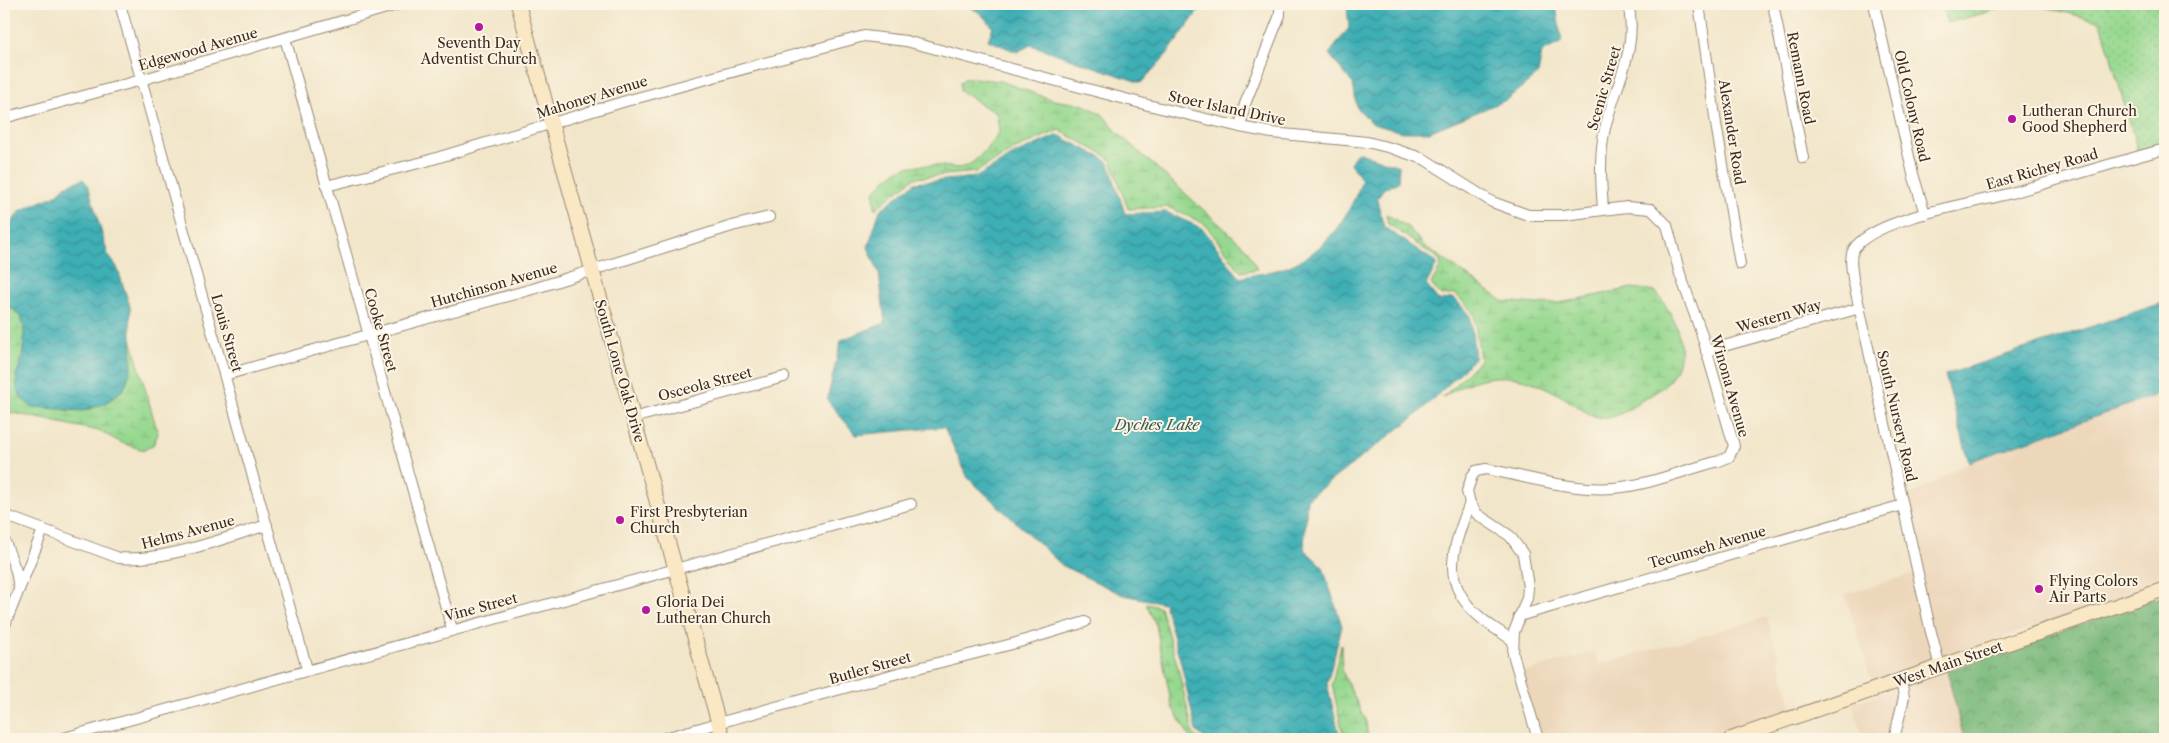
<svg xmlns="http://www.w3.org/2000/svg" width="2169" height="743" font-family="'Libre Caslon Text',serif">
<style>
.built{fill:#edd7bb}
.grass{fill:url(#grass-dots);stroke:#688156}
.forest{fill:url(#forest-crowns);stroke:#5a714c}
.wetland{fill:url(#wetland-marsh);stroke:#688156}
.water{fill:url(#water-waves);stroke:#3c6c6a}
.lines{fill:none;stroke-linecap:round;stroke-linejoin:round}
.street-casing{stroke:#968874;stroke-width:12}
.secondary-casing{stroke:#968874;stroke-width:16}
.street{stroke:#fff;stroke-width:10}
.secondary{stroke:#fae7c3;stroke-width:14}
.poi-dot{fill:#b5179e;stroke:#fcf5e5;stroke-width:2}
.labels{text-anchor:middle;dominant-baseline:central;stroke-width:4;stroke-linejoin:round;paint-order:stroke}
.poi-label{font-size:14px;fill:#3b2a1e;stroke:#fcf5e5;text-anchor:start}
.street-label{font-size:14px;fill:#3b2a1e;stroke:#fcf5e5}
.water-label{font-size:15px;font-style:italic;fill:#3c5953;stroke:#fcf5e5}
</style>
<defs>
<pattern id="grass-dots" width="8" height="8" patternUnits="userSpaceOnUse" patternTransform="scale(1.25)"><rect width="8" height="8" fill="#96d88f"/><path d="M2 2h.1M6 6h.1" fill="none" stroke="#82ba7b" stroke-width="1.8" stroke-linecap="round"/></pattern>
<pattern id="forest-crowns" width="20" height="18" patternUnits="userSpaceOnUse" patternTransform="scale(1.25)"><rect width="20" height="18" fill="#78b87a"/><path d="M2 6a3 3 0 1 1 6 0M12 15a3 3 0 1 1 6 0" fill="none" stroke="#649663"/></pattern>
<pattern id="wetland-marsh" width="20" height="14" patternUnits="userSpaceOnUse" patternTransform="scale(1.25)"><rect width="20" height="14" fill="#96d88f"/><path d="M1 5h8M5 5V1M11 12h8M15 12V8" fill="none" stroke="#82ba7b"/></pattern>
<pattern id="water-waves" width="16" height="10" patternUnits="userSpaceOnUse" patternTransform="scale(1.25)"><rect width="16" height="10" fill="#3eafb5"/><path d="M0 5q4-4 8 0t8 0" fill="none" stroke="#358f93"/></pattern>
</defs>
<rect width="100%" height="100%" fill="#fcf5e5"/>
<filter id="ink" filterUnits="userSpaceOnUse"><feTurbulence type="fractalNoise" baseFrequency=".02" numOctaves="2"/><feDisplacementMap in="SourceGraphic" scale="10" xChannelSelector="R" yChannelSelector="G"/><feConvolveMatrix kernelMatrix="1 2 1 2 8 2 1 2 1" color-interpolation-filters="sRGB"/></filter>
<filter id="wash" filterUnits="userSpaceOnUse"><feTurbulence type="fractalNoise" baseFrequency=".0096" numOctaves="4" result="noise"/><feDisplacementMap in="SourceGraphic" scale="20" xChannelSelector="R" yChannelSelector="G"/><feGaussianBlur stdDeviation="1.12" result="paint"/><feColorMatrix in="noise" values="0 0 0 0 0 0 0 0 0 0 0 0 0 0 0 0 0 1.4 0 .05"/><feComposite in="paint" operator="in"/></filter>
<g filter="url(#wash)">
<rect width="100%" height="100%" fill="#f2e6ca"/>
<g class="built">
<polygon points="2165,392 2165,583 2083,612 1943,656 1944,660 1872,684 1845,594 1923,571 1907,497 1969,462"/>
<polygon points="1767,617 1793,710 1713,739 1539,739 1521,673 1594,652 1599,665"/>
<polygon points="1947,671 1964,739 1864,739 1852,703"/>
</g>
<g class="grass">
<polygon points="1941,4 2018,4 1947,23"/>
<polygon points="2033,4 2165,4 2165,144 2138,152 2101,22"/>
</g>
<polygon class="forest" points="2165,595 2165,739 2051,739 2050,736 2038,739 1964,739 1947,671"/>
<g class="wetland">
<path d="M 973,78 L 1000,81 L 1053,100 L 1085,105 L 1103,115 L 1118,133 L 1247,249 L 1257,269 L 1241,272 L 1205,224 L 1168,207 L 1128,209 L 1110,158 L 1059,130 L 1013,150 L 976,172 L 914,178 L 875,209 L 874,192 C 896,166 906,164 940,166 C 948,166 956,169 963,167 C 978,163 990,144 999,132 L 997,114 L 960,91 L 960,83 L 964,79 Z"/>
<path d="M 1386,214 L 1409,228 L 1423,245 L 1503,301 L 1536,304 L 1560,303 L 1632,288 L 1655,291 C 1675,315 1691,348 1671,378 C 1666,386 1653,394 1644,399 C 1634,406 1619,417 1607,418 C 1591,419 1578,406 1566,399 C 1523,371 1484,368 1442,398 L 1480,360 L 1474,314 L 1456,294 L 1441,296 L 1431,284 L 1441,266 L 1440,260 L 1388,224 Z"/>
<path d="M 4,306 C 34,312 24,355 16,375 C 30,386 44,399 60,408 C 67,412 81,411 90,409 C 130,396 133,376 131,338 L 158,434 L 153,445 L 144,450 L 122,443 L 99,431 L 4,411 Z"/>
<polygon points="1146,604 1160,607 1177,664 1193,733 1199,739 1191,739 1172,707 1156,625"/>
<polygon points="1341,645 1342,671 1366,722 1368,739 1340,739 1343,734 1332,684"/>
</g>
<g class="water">
<polygon points="964,4 1202,4 1202,6 1168,53 1141,83 1031,45 1017,52 988,40 993,27 980,13"/>
<polygon points="1347,4 1553,4 1557,12 1562,42 1542,52 1538,74 1506,100 1429,132 1402,132 1373,124 1357,108 1353,84 1329,54 1349,28"/>
<path d="M 1058,135 L 1108,161 L 1125,214 L 1166,212 L 1203,229 L 1240,278 C 1255,274 1274,272 1289,266 C 1325,252 1350,215 1362,180 L 1350,163 L 1357,152 L 1399,166 L 1398,182 L 1383,189 L 1377,200 L 1384,227 L 1437,263 L 1426,285 L 1439,301 L 1454,298 L 1470,316 L 1475,358 L 1419,413 L 1307,499 L 1304,549 L 1323,567 L 1342,626 L 1327,684 L 1339,733 L 1335,739 L 1205,739 L 1196,731 L 1181,663 L 1164,603 L 1123,595 L 1063,566 L 968,478 L 944,427 L 856,435 L 827,400 L 841,340 L 885,323 L 879,273 L 868,247 L 880,210 L 915,183 L 977,177 L 1015,154 Z"/>
<polygon points="83,179 88,185 108,255 117,267 130,306 132,365 124,389 104,404 82,411 32,407 22,399 17,389 16,375 23,358 24,330 22,318 12,308 4,306 4,233 20,211 56,195 65,186"/>
<polygon points="2165,302 2165,392 1969,462 1945,375"/>
</g>
</g>
<g filter="url(#ink)">
<g class="lines">
<g class="street-casing">
<g id="street">
<polyline points="120,4 307,669"/>
<polyline points="1699,4 1716,124 1740,264"/>
<polyline points="1773,4 1803,158"/>
<polyline points="1874,4 1913,174 1925,214"/>
<polyline points="285,38 452,629"/>
<polyline points="4,118 141,80 400,4"/>
<polyline points="1240,127 1245,104 1280,15 1280,4"/>
<path d="M 326,186 L 423,162 L 626,101 L 864,36 L 906,41 L 1148,105 L 1240,127 L 1272,133 L 1367,142 L 1391,148 L 1424,159 L 1492,202 L 1528,215 L 1564,215 L 1627,207 L 1651,209 L 1667,225 L 1680,274 L 1701,332 L 1734,446 L 1729,457 L 1719,461 C 1684,470 1650,485 1614,488 C 1571,491 1528,477 1486,469 L 1476,471 L 1472,476 L 1467,491 L 1470,503 L 1477,514 L 1510,536 L 1523,554 L 1528,587 L 1527,598 L 1514,632 L 1513,654 L 1538,739"/>
<path d="M 1603,209 C 1601,182 1599,155 1605,128 C 1615,86 1639,48 1628,4"/>
<polyline points="1706,351 1860,308"/>
<polyline points="225,375 536,288 732,226 769,217"/>
<polyline points="633,418 784,377"/>
<path d="M 1470,503 C 1453,548 1438,583 1481,618 C 1491,627 1503,633 1513,641"/>
<path d="M 4,515 L 119,558 C 163,562 224,538 267,525"/>
<polyline points="4,539 16,571 19,588"/>
<polyline points="1519,616 1903,505"/>
<polyline points="4,627 43,530"/>
<path d="M 1940,667 L 1930,628 L 1853,279 C 1852,269 1848,255 1856,246 C 1881,217 1971,204 2008,194 C 2061,179 2113,163 2165,149"/>
<polyline points="60,739 911,504"/>
<polyline points="661,739 898,673 1016,643 1085,622"/>
<polyline points="1894,739 1904,697 1901,680"/>
</g>
</g>
<g class="secondary-casing">
<g id="secondary">
<polyline points="518,4 723,739"/>
<polyline points="1731,739 2165,589"/>
</g>
</g>
<use href="#street" class="street"/>
<use href="#secondary" class="secondary"/>
</g>
</g>
<g class="poi-dot">
<circle cx="479" cy="27" r="5"/>
<circle cx="2012" cy="119" r="5"/>
<circle cx="620" cy="520" r="5"/>
<circle cx="2039" cy="589" r="5"/>
<circle cx="646" cy="610" r="5"/>
</g>
<g class="labels">
<g class="poi-label">
<text x="479" y="43" text-anchor="middle">Seventh Day<tspan x="479" dy="16">Adventist Church</tspan></text>
<text x="2022" y="111">Lutheran Church<tspan x="2022" dy="16">Good Shepherd</tspan></text>
<text x="630" y="512">First Presbyterian<tspan x="630" dy="16">Church</tspan></text>
<text x="2049" y="581">Flying Colors<tspan x="2049" dy="16">Air Parts</tspan></text>
<text x="656" y="602">Gloria Dei<tspan x="656" dy="16">Lutheran Church</tspan></text>
</g>
<g class="street-label">
<text transform="translate(198 49) rotate(-16)">Edgewood Avenue</text>
<text transform="translate(1801 78) rotate(79)">Remann Road</text>
<text transform="translate(1604 88) rotate(-74)">Scenic Street</text>
<text transform="translate(592 97) rotate(-17)">Mahoney Avenue</text>
<text transform="translate(1912 106) rotate(77)">Old Colony Road</text>
<text transform="translate(1227 108) rotate(12)">Stoer Island Drive</text>
<text transform="translate(1732 132) rotate(81)">Alexander Road</text>
<text transform="translate(2042 169) rotate(-16)">East Richey Road</text>
<text transform="translate(494 285) rotate(-16)">Hutchinson Avenue</text>
<text transform="translate(1779 316) rotate(-16)">Western Way</text>
<text transform="translate(381 330) rotate(74)">Cooke Street</text>
<text transform="translate(227 333) rotate(74)">Louis Street</text>
<text transform="translate(620 371) rotate(74)">South Lone Oak Drive</text>
<text transform="translate(705 384) rotate(-15)">Osceola Street</text>
<text transform="translate(1730 386) rotate(74)">Winona Avenue</text>
<text transform="translate(1897 416) rotate(77)">South Nursery Road</text>
<text transform="translate(188 532) rotate(-15)">Helms Avenue</text>
<text transform="translate(1707 547) rotate(-16)">Tecumseh Avenue</text>
<text transform="translate(481 607) rotate(-15)">Vine Street</text>
<text transform="translate(1948 664) rotate(-19)">West Main Street</text>
<text transform="translate(870 668) rotate(-16)">Butler Street</text>
</g>
<g class="water-label">
<text x="1157" y="424">Dyches Lake</text>
</g>
</g>
<rect width="2169" height="743" fill="none" stroke="#fcf5e5" stroke-width="20"/>
</svg>
